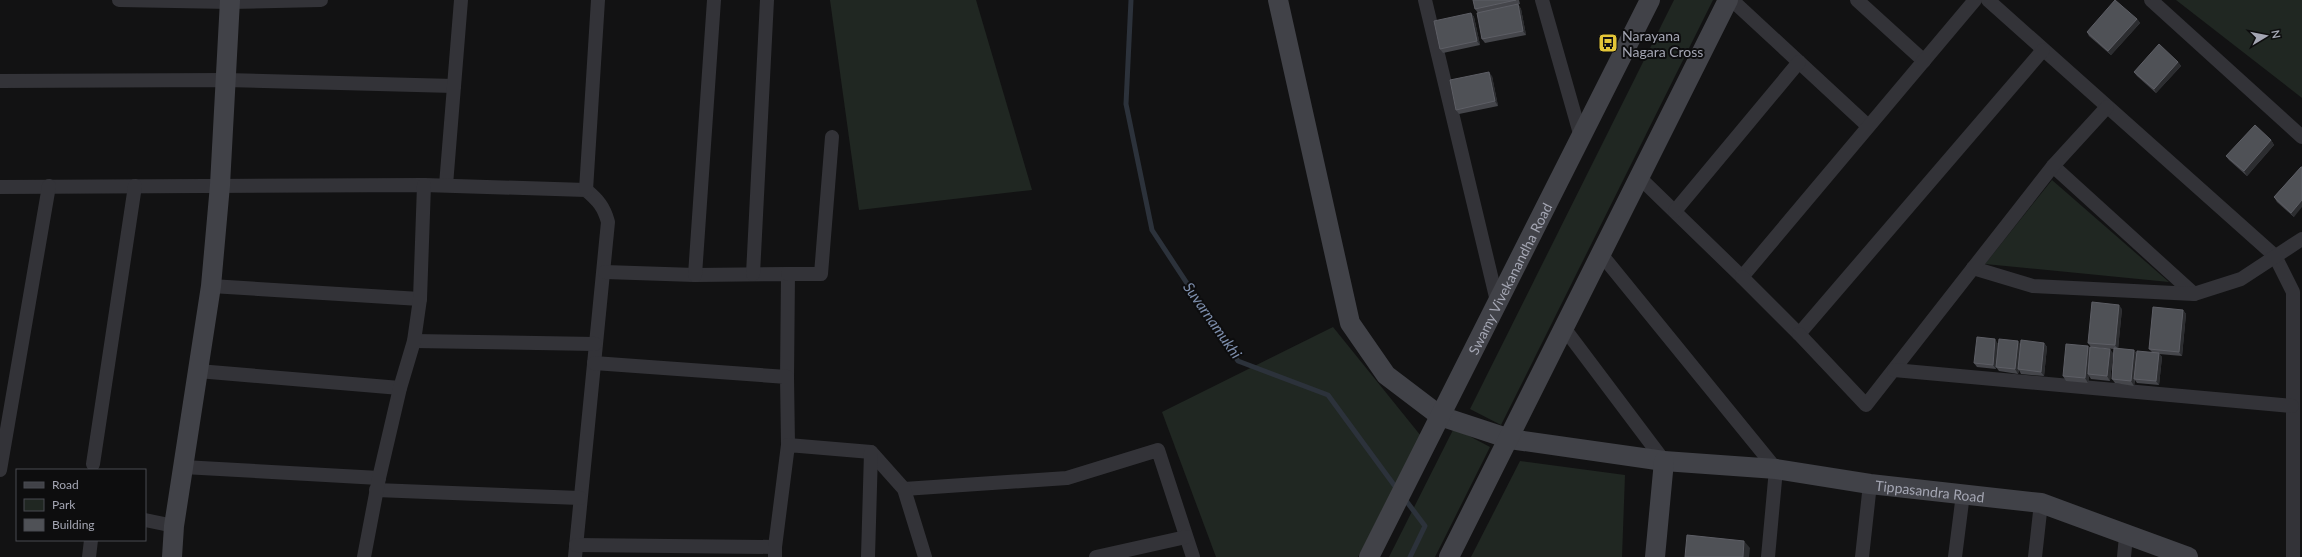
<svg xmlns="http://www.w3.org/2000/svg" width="2302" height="557" font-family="Lato,sans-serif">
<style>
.green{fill:#202722}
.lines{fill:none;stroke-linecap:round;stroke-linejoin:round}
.stream{stroke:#2c323b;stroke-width:5}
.street{stroke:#333338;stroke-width:14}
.secondary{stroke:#414248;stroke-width:20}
.wall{fill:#45464b}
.shaded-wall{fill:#2c2d30}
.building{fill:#4f5156;stroke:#5d5e65}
.labels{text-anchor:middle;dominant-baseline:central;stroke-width:4;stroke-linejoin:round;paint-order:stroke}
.poi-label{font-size:14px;fill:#a4a6b3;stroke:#0d0d0e;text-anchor:start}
.street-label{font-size:14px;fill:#a4a6b3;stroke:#0d0d0e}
.water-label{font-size:15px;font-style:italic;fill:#7d8eac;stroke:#0d0d0e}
</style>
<rect width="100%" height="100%" fill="#121213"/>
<g class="green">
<polygon points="830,0 976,0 1032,190 859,210"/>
<polygon points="1674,0 1713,0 1501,425 1470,409"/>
<polygon points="2176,0 2302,0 2302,98"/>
<polygon points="2052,180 2169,282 1985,264"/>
<polygon points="1333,327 1421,436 1358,557 1216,557 1162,412"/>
<polygon points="1454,428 1490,447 1435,557 1389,557"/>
<polygon points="1520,461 1625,475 1622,557 1471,557"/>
</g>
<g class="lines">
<g class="stream">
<polyline points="1131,0 1126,104 1152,230 1238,361 1328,395 1397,489"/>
<polyline points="1404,498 1425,526 1410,557"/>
</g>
<g class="street">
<polyline points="119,0 230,2 321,0"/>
<polyline points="1425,0 1497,301"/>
<polyline points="1542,0 1581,137"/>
<polyline points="1732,0 1868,126"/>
<polyline points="1857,0 1924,61"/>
<polyline points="1988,0 2275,256 2293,292 2293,557"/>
<polyline points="2151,0 2302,137"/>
<polyline points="0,81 226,80 454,86"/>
<polyline points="2053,166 2194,294"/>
<polyline points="1639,177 1742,277 1975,0"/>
<polyline points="446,185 461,0"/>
<path d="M 0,187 L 424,185 L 586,190 C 598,200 604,207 608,222 L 575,557"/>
<polyline points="586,190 598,0"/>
<polyline points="1675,211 1799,62"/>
<polyline points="1601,254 1776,469 1768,557"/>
<polyline points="1973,268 2033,286 2194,294 2241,279 2302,239"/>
<polyline points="605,272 695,275 788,274 787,377"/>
<polyline points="753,274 767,0"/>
<polyline points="788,274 821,274 832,137"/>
<polyline points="695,275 714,0"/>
<polyline points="1742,277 1799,334 2043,50"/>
<polyline points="211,286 420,299"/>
<polyline points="1564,328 1664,461"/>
<polyline points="1799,334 1866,405 2053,166 2107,107"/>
<polyline points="414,341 595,344"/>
<polyline points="594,363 787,377 788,445"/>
<polyline points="1894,370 2292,406"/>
<polyline points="198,371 400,388"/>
<polyline points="93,464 135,186"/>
<polyline points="183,467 379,478"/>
<polyline points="0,470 49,186"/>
<polyline points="904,489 1067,478 1158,450 1193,557"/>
<polyline points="376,490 580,498"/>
<polyline points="145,520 174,526"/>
<polyline points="576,545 775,547"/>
<polyline points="89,557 91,540"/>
<polyline points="364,557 379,478 400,388 414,341 420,299 424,185"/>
<polyline points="775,557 775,547 788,445 871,452 904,489 925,557"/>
<polyline points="868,557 871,452"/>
<polyline points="1096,557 1186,537"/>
<polyline points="1862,557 1870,484"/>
<polyline points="1955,557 1963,494"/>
<polyline points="2035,557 2041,503"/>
<polyline points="2124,557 2126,536"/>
</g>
<g class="secondary">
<path id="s1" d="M 1278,0 L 1350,323 L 1386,375 L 1440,416 L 1510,439 L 1664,461 L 1776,469 L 1870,484 L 2041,503 L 2188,557"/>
<polyline points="172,557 174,526 211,286 220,185 230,0"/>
<path id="s2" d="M 1369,557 L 1650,0"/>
<polyline points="1449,557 1728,0"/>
<polyline points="1655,557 1664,461"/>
</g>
</g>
<g class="wall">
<polygon points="1473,0 1519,0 1520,4 1518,4 1521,9 1526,35 1485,43 1482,39 1478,13 1475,9"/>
<polygon points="1471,13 1474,17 1480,45 1443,53 1440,49"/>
<polygon points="2137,19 2140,23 2111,55 2089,36 2087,32"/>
<polygon points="2178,62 2181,66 2156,93 2137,76 2134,72"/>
<polygon points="1492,76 1498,106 1459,114 1456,110"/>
<polygon points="2271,140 2274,145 2247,176 2229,160 2226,156"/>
<polygon points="2301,167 2294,217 2277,202 2274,197"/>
<polygon points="2122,309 2118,349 2134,350 2137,354 2152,352 2149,349 2183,310 2186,314 2182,356 2159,354 2162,357 2159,385 2137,383 2135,380 2134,386 2115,383 2112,379 2114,349 2091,347 2088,343"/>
<polygon points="1998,343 2021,344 2044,343 2047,347 2044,376 2021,374 2019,370 2018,374 1999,371 1996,367 1996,369 1977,367 1974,363"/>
<polygon points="2088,346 2090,348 2113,353 2110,381 2091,379 2089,376 2088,383 2066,381 2063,376"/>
</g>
<g class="shaded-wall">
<polygon points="1518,4 1521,9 1526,35 1523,31"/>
<polygon points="1471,13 1474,17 1480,45 1477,41"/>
<polygon points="2137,19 2140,23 2111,55 2108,51"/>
<polygon points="2178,62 2181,66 2156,93 2154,89"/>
<polygon points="1489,72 1492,76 1498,106 1495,101"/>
<polygon points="2271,140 2274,145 2247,176 2244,171"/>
<polygon points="2302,200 2302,207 2294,217 2291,213"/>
<polygon points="2119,305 2122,309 2118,349 2115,345"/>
<polygon points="2183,310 2186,314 2182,356 2179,352"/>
<polygon points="1995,339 1998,344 1996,369 1993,365"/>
<polygon points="2018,341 2021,345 2018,369 2019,371 2018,374 2015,369"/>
<polygon points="2044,343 2047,347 2044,376 2041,372"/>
<polygon points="2088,346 2091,350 2088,374 2089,376 2088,383 2085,378"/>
<polygon points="2110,349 2113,353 2110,381 2107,376"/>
<polygon points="2134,350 2137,355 2134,386 2131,381"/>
<polygon points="2159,353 2162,357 2159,385 2156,381"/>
<polygon points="1744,541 1750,548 1749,557 1743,557"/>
</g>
<g class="building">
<polygon points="1473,0 1516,0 1475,9"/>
<polygon points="2115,0 2137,19 2108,51 2087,32"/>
<polygon points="1518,4 1523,31 1482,39 1477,13"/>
<polygon points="1471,13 1477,41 1440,49 1434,21"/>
<polygon points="2159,44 2178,62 2154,89 2134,72"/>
<polygon points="1489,72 1495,101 1456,110 1450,80"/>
<polygon points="2255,125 2271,140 2244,171 2226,156"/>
<polygon points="2301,167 2302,167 2302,200 2291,213 2274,197"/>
<polygon points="2092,302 2119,305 2115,345 2088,343"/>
<polygon points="2153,307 2183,310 2179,352 2149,349"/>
<polygon points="1977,337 1995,339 1993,365 1974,363"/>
<polygon points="1999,339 2018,341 2015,369 1996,367"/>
<polygon points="2021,340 2044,343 2041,372 2018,369"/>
<polygon points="2066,344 2088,346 2085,378 2063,376"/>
<polygon points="2090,347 2110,349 2107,376 2088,374"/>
<polygon points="2114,348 2134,350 2131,381 2112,379"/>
<polygon points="2137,351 2159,353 2156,381 2134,379"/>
<polygon points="1687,535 1744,541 1743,557 1685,557"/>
</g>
<defs>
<g id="bus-square" transform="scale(1)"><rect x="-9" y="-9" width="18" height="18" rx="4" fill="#e4c638" stroke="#0d0d0e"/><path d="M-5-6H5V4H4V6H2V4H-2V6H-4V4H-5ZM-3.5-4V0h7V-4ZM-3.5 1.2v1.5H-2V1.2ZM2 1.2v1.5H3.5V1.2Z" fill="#111"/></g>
</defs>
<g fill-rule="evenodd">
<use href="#bus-square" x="1608" y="43"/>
</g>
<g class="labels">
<g class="poi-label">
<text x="1622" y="35">Narayana<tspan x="1622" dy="16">Nagara Cross</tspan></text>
</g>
<g class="street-label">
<text stroke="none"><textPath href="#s2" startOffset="312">Swamy Vivekanandha Road</textPath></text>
<text stroke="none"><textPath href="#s1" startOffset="959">Tippasandra Road</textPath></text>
</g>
<g class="water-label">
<text transform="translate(1213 320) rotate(55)">Suvarnamukhi</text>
</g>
</g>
<rect x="16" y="469" width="130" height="72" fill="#0d0d0e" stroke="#494a50"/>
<rect x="24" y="482" width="20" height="6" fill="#414248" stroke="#494a50"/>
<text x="52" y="489" font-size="12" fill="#a4a6b3">Road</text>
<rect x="24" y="499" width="20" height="12" fill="#202722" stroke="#494a50"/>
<text x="52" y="509" font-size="12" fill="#a4a6b3">Park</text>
<rect x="24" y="519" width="20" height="12" fill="#4f5156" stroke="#494a50"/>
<text x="52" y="529" font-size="12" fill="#a4a6b3">Building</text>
<g transform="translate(2266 36) rotate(80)" stroke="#0d0d0e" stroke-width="3" paint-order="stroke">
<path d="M0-3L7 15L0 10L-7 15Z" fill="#a4a6b3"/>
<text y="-6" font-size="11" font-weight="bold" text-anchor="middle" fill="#a4a6b3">N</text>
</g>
</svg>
